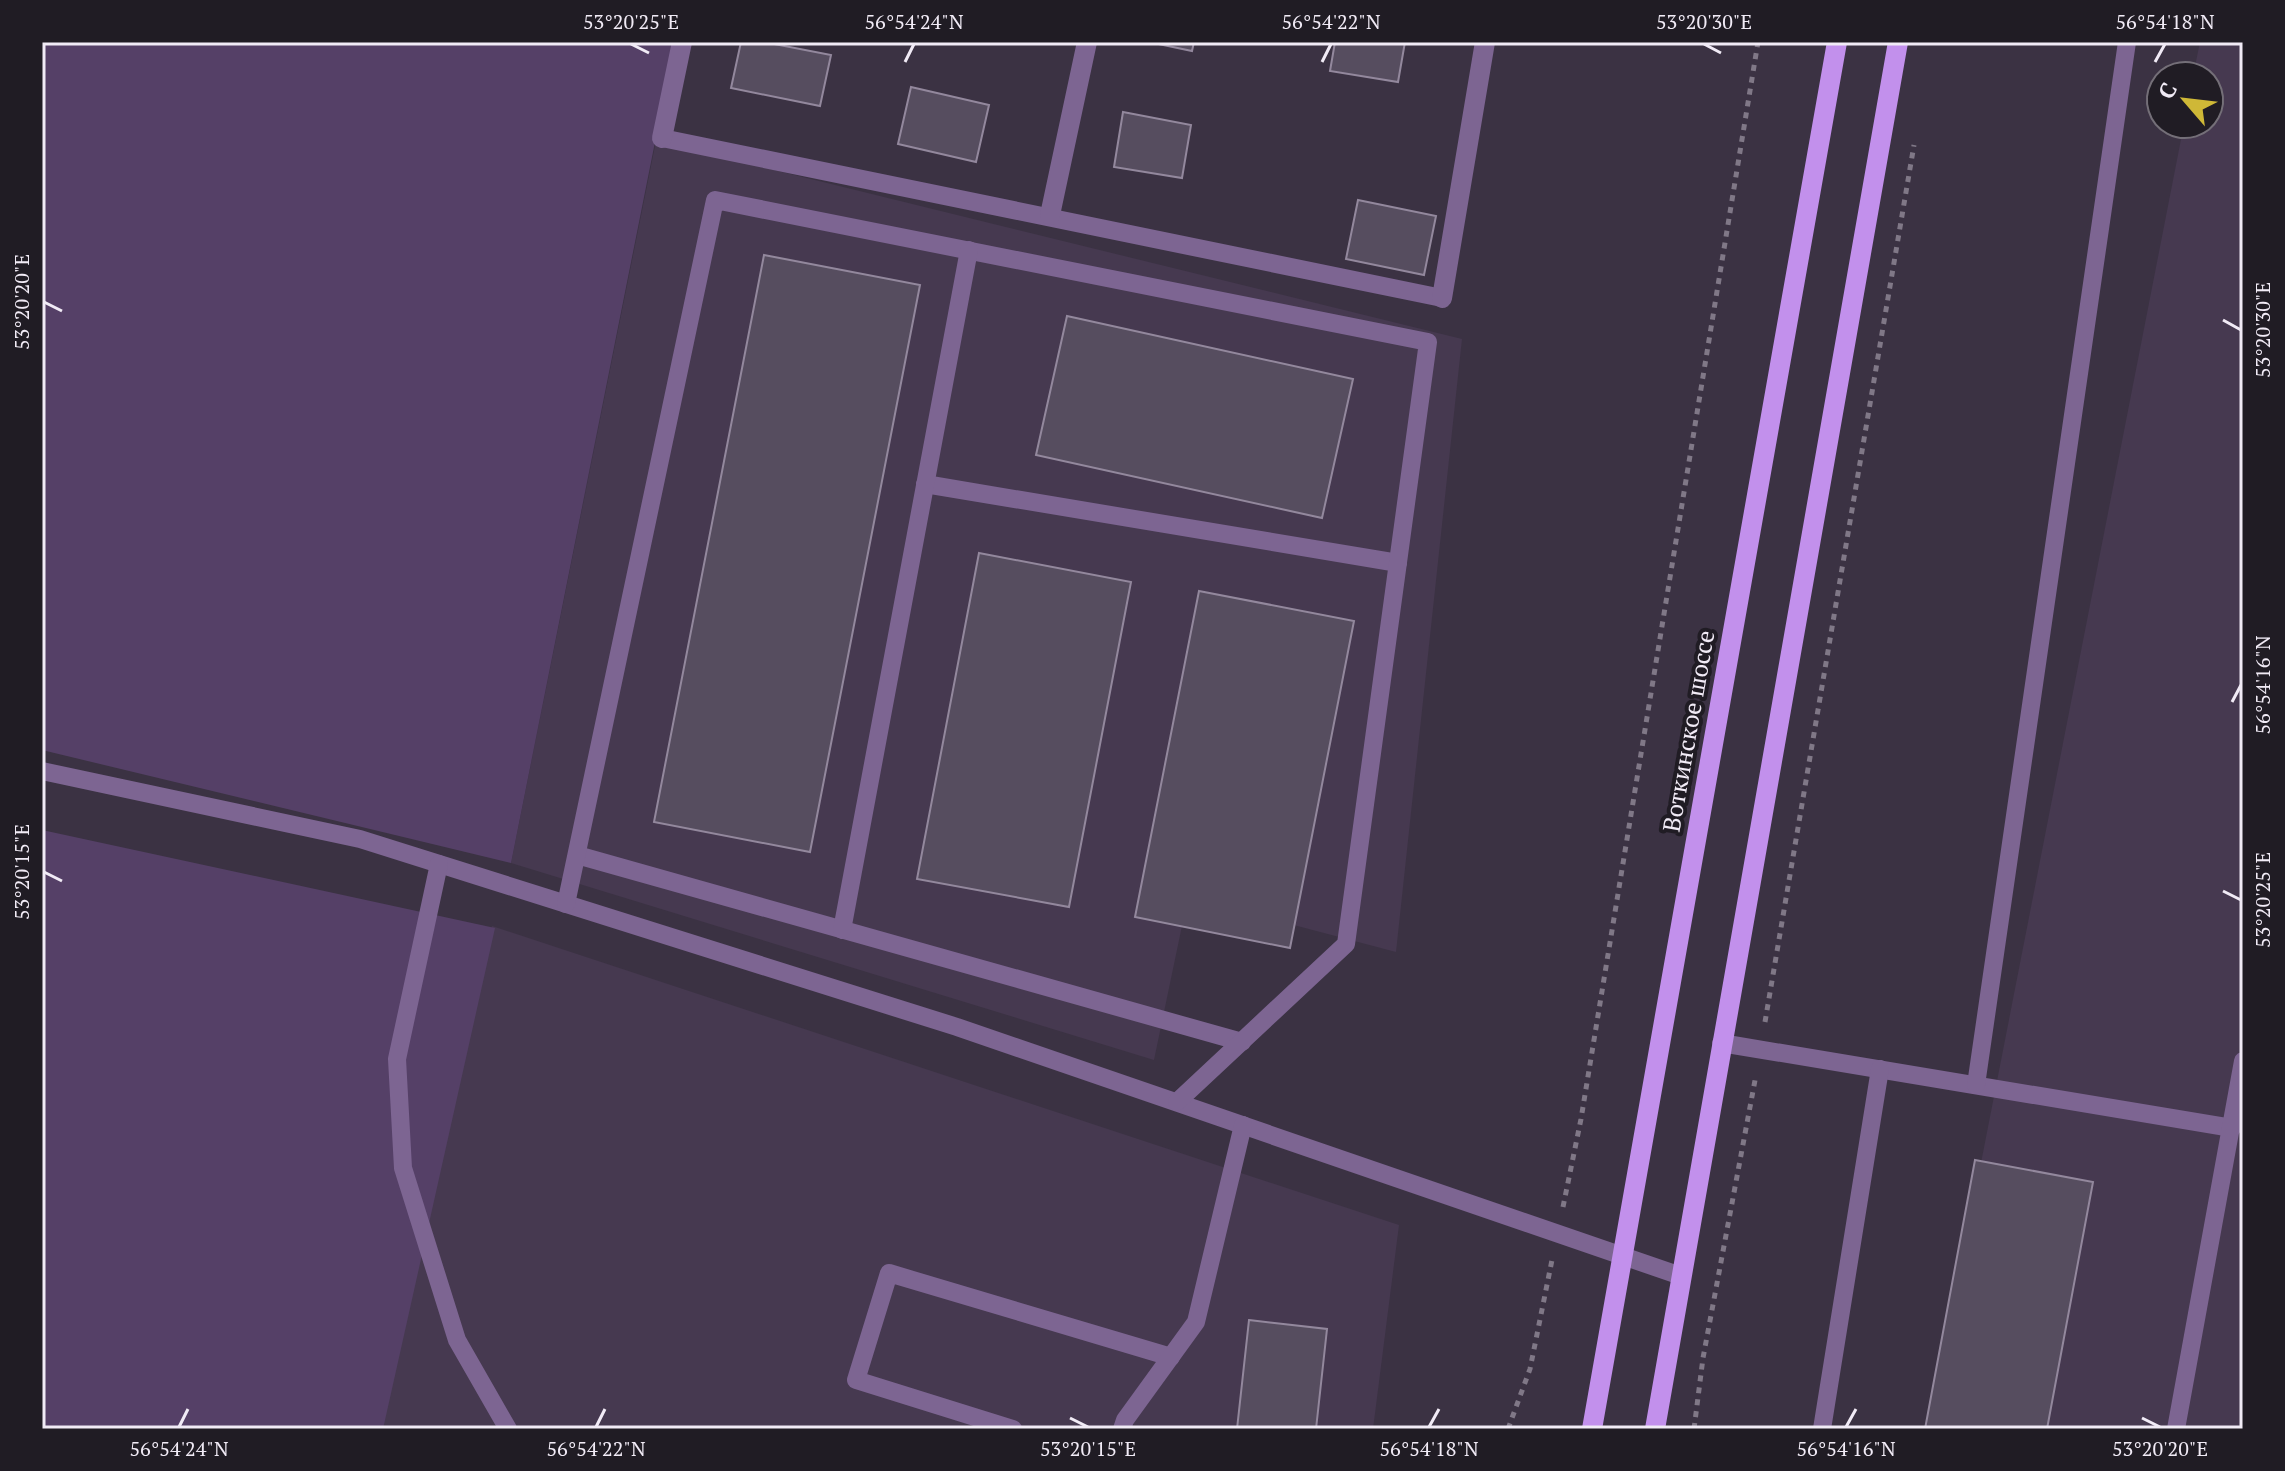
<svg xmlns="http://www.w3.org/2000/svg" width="2285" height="1471" font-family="'PT Serif',serif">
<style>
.built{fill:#463950}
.green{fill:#554067}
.building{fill:#564d5f;stroke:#93889d;stroke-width:2}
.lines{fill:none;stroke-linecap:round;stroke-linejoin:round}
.path{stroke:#807887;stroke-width:5;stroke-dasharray:6 6;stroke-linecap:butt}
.service{stroke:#7d6592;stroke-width:18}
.minor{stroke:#7d6592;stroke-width:20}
.primary{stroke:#c290ec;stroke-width:20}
.ticks{fill:none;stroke:#f1ebf6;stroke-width:3}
.labels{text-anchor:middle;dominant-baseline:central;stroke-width:8;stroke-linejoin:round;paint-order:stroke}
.street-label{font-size:24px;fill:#f1ebf6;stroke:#201c24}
.neatline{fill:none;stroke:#f1ebf6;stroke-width:3}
.ticks-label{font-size:20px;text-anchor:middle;fill:#f1ebf6}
</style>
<rect width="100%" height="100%" fill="#3b3243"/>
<g class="built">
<polygon points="2200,42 2243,42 2243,1429 1929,1429 2184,124 2209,124 2209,76 2193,76"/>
<polygon points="656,141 1462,339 1396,952 1188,897 1154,1060 511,863"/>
<polygon points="492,926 1399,1225 1373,1429 381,1429"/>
</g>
<g class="green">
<polygon points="42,42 675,42 511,863 42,750"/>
<polygon points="42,830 495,928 383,1429 42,1429"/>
</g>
<g class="building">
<polygon points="741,42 764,42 831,55 820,106 731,88"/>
<polygon points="1149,42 1194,42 1192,51"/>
<polygon points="1335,42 1405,42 1398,82 1330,71"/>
<polygon points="911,87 989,105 976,162 898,144"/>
<polygon points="1123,112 1191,125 1182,178 1114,167"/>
<polygon points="1358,200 1436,216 1424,275 1346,259"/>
<polygon points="764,255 920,285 810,852 654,822"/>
<polygon points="1067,316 1353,379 1322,518 1036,455"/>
<polygon points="979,553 1131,582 1069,907 917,879"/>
<polygon points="1199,591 1354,621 1290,948 1135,917"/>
<polygon points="1975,1160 2093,1182 2047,1429 1925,1429"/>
<polygon points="1249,1320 1327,1329 1316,1429 1237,1429"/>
</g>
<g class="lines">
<g class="path">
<polyline points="1765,1022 1914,145"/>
<polyline points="1563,1207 1581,1119 1758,42"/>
<polyline points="1508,1429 1530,1369 1552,1260"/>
<polyline points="1694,1429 1703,1358 1756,1075"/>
</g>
<g class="service">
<polyline points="662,138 1442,298"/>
<polyline points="925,484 1398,563"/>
<polyline points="42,771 360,839 957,1027 1681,1276"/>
<polyline points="577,855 1242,1042"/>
<polyline points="439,864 397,1059 403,1168 457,1340 508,1429"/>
<polyline points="566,904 715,200 1428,342 1346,944 1177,1102"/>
<polyline points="842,930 969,250"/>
<polyline points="1721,1043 2232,1128"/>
<polyline points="1976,1085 2127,42"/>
<polyline points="1013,1429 856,1380 889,1273 1171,1357"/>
<polyline points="1122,1429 1125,1420 1196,1322 1243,1125"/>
<polyline points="1822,1429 1880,1069"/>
<polyline points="2176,1429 2243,1061"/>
</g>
<g class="minor">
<polyline points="662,138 682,42"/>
<polyline points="1050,215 1087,42"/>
<polyline points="1442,298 1485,42"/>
</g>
<g class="primary">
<polyline points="1592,1429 1837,42"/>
<polyline points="1655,1429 1898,42"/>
</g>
</g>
<path class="ticks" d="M 631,44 L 649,53M 1704,44 L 1721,53M 905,62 L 914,44M 1322,62 L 1331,44M 2155,62 L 2165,44M 44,302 L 62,311M 2223,320 L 2241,330M 2232,702 L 2241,685M 44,872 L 62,881M 2223,891 L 2241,900M 1070,1418 L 1088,1427M 2142,1418 L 2160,1427M 179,1427 L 188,1409M 596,1427 L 605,1409M 1429,1427 L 1439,1409M 1846,1427 L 1856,1409"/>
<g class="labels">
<g class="street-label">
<text transform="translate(1688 731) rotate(-80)">Воткинское шоссе</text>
</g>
</g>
<rect width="2285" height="1471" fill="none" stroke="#201c24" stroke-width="88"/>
<g transform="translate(2185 100) rotate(298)"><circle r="38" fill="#201c24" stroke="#746f78" stroke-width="2"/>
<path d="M0-6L14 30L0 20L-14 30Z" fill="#cfb837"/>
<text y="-12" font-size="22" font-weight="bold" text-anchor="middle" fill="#f1ebf6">С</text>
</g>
<rect x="44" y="44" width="2197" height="1383" class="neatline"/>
<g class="ticks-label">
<text x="631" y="29">53°20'25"E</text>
<text x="914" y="29">56°54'24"N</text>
<text x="1331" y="29">56°54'22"N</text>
<text x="1704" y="29">53°20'30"E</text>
<text x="2165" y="29">56°54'18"N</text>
<text transform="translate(22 302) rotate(-90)" y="7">53°20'20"E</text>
<text transform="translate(2263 330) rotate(-90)" y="7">53°20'30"E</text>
<text transform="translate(2263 685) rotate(-90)" y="7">56°54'16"N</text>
<text transform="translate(22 872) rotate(-90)" y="7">53°20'15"E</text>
<text transform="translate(2263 900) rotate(-90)" y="7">53°20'25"E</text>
<text x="179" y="1456">56°54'24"N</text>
<text x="596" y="1456">56°54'22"N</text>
<text x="1088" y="1456">53°20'15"E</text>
<text x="1429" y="1456">56°54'18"N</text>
<text x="1846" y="1456">56°54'16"N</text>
<text x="2160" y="1456">53°20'20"E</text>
</g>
</svg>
